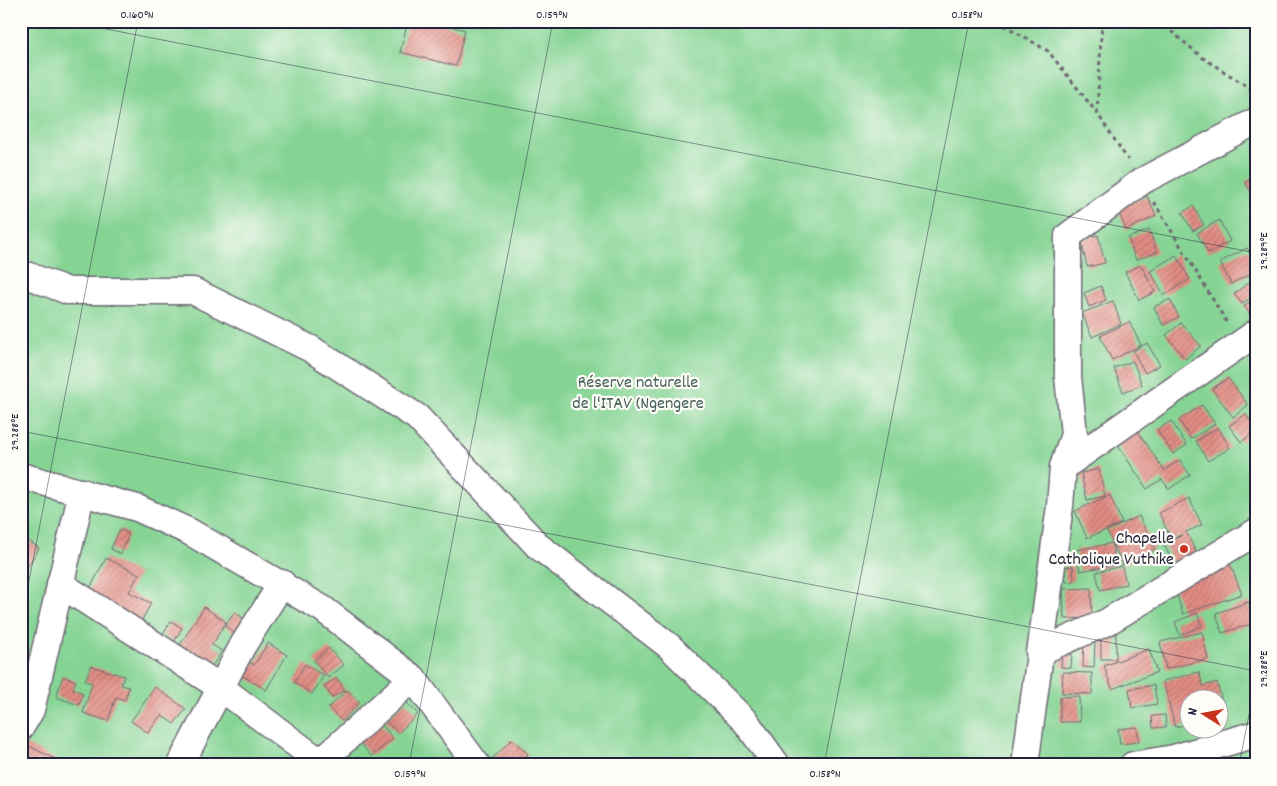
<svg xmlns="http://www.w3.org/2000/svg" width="1277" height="786" font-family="Dekko,sans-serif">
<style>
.park{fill:#85d494;stroke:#547b68;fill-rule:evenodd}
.building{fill:url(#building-hatch)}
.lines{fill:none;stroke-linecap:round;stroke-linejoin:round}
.minor-casing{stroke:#6c6972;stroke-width:29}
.path{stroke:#6c6972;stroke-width:3;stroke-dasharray:4 4;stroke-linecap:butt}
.minor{stroke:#fff;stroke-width:26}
.ticks{fill:none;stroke:#22223b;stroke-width:1;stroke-opacity:0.45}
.poi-dot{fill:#c8321e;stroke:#fdfcf7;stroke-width:2}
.labels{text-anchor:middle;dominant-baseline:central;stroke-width:4.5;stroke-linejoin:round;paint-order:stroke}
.park-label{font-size:18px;fill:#45605a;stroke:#fdfcf7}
.poi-label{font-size:18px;fill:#22223b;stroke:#fdfcf7;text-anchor:end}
.neatline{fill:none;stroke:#22223b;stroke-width:2}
.ticks-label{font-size:12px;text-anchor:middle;fill:#22223b}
</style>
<defs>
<pattern id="building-hatch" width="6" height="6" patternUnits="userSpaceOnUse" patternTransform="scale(1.25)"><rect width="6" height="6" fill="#e28d84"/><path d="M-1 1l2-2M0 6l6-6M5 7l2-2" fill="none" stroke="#b7736d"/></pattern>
</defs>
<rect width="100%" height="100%" fill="#fdfcf7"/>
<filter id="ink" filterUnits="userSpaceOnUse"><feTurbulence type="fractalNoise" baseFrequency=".02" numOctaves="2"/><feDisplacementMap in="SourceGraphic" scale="10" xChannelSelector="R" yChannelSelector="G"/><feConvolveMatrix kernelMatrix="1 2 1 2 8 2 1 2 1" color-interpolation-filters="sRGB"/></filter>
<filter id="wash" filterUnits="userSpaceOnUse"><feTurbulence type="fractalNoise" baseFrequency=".0096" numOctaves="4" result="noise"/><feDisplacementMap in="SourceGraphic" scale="20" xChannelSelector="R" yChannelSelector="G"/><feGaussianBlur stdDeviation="1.12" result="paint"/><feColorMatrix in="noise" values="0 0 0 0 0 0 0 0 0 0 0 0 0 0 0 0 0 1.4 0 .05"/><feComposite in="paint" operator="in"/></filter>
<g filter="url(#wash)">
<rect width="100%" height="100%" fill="#f5ecd7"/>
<path class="park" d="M 21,21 L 1256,21 L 1256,765 L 21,765 ZM 1190,698 L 1220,698 L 1220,728 L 1190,728 Z"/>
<g id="blocks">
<g class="building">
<polygon points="408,21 430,21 465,30 456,66 400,52"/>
<polygon points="1256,176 1256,200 1245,182"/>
<polygon points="1147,196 1156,216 1126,230 1117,209"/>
<polygon points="1193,206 1204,225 1193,231 1182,213"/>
<polygon points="1219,220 1230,241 1208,253 1197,233"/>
<polygon points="1149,230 1157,252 1136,260 1128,238"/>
<polygon points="1098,235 1105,263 1087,267 1081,239"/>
<polygon points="1247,248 1256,265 1256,271 1231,284 1220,262"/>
<polygon points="1176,255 1190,279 1164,295 1150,271"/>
<polygon points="1141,265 1155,292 1139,300 1125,272"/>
<polygon points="1256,277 1256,294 1242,304 1234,294"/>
<polygon points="1101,286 1106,300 1089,307 1084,293"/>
<polygon points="1256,298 1256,314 1252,317 1244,306"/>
<polygon points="1170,299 1179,317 1163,325 1154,307"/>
<polygon points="1113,301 1121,324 1092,337 1082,313"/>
<polygon points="1129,322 1141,345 1112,360 1100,336"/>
<polygon points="1181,323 1201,346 1185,359 1166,335"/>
<polygon points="1147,343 1160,365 1145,373 1133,351"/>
<polygon points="1133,361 1142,385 1123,392 1114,368"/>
<polygon points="1228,378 1248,405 1233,417 1212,389"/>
<polygon points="1202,405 1215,424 1191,439 1179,420"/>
<polygon points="1246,414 1256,430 1241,442 1229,426"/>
<polygon points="1171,421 1187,445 1173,454 1157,430"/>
<polygon points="1218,427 1230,448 1208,461 1196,441"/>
<polygon points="1137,430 1164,470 1180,460 1190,475 1169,489 1162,479 1147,489 1117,444"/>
<polygon points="1099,469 1105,496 1087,500 1081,473"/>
<polygon points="1110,495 1122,523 1087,538 1075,511"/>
<polygon points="1189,498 1202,525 1186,532 1198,556 1176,568 1164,545 1182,535 1171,539 1159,513"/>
<polygon points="1139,516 1155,549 1123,565 1107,531"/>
<polygon points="120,529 129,534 121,554 111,549"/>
<polygon points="26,539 39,548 21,577 21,546"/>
<polygon points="1112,543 1116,565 1080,571 1076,550"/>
<polygon points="106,558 139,574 129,592 151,603 140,624 86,596"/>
<polygon points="1229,561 1242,594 1183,614 1174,586"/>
<polygon points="1073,566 1074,581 1066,582 1064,567"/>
<polygon points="1122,566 1126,584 1100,590 1096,572"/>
<polygon points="1091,588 1092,618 1064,619 1063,589"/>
<polygon points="1249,602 1255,623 1222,633 1216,613"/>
<polygon points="204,607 226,622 212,645 222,651 212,666 199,657 195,663 176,651"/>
<polygon points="235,612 247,621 237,635 225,626"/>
<polygon points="1197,613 1202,626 1180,635 1175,622"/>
<polygon points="171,621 182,628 174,642 162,635"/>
<polygon points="1202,632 1208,659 1166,669 1160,642"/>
<rect x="1101" y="633" width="15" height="26"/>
<polygon points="1084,641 1095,642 1094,668 1083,667"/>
<polygon points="268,643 287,655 266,690 232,669 240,656 254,665"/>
<polygon points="329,648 344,665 328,678 314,661"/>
<polygon points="1149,649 1157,672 1112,689 1104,666"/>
<polygon points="1062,653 1072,654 1071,668 1061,667"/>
<polygon points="305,664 324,676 312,694 294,682"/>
<polygon points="91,666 124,676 121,685 129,687 125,700 116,697 108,721 83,713 92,683 85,681"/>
<polygon points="1063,672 1092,673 1092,694 1062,693"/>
<polygon points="1199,672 1203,686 1217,682 1225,714 1220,716 1220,698 1190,698 1190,724 1175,727 1163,681"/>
<polygon points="63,676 76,681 73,689 83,693 79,705 56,697"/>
<polygon points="337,678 345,690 332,698 324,686"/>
<polygon points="1154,685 1157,704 1132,708 1129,689"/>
<polygon points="155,687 186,709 174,724 161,715 148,733 131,721"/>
<polygon points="347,690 360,702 342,721 328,708"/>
<polygon points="1079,696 1080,722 1060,722 1060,697"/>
<polygon points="405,701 418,714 398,733 385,721"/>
<polygon points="1165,715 1166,727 1153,728 1152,716"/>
<polygon points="380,722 393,739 371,756 358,740"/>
<polygon points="1137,727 1139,742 1120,744 1118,729"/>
<polygon points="512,739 528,754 518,765 496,765 491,760"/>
<polygon points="25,744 57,760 55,765 21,765 21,752"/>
</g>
</g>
</g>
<g filter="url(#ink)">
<use href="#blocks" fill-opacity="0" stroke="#6c6972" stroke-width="1"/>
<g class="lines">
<g class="minor-casing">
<g id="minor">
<polyline points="21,273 68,291 193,291 311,349 417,417 538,546 669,646 746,722 777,765"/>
<polyline points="1063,467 1256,333"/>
<polyline points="21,476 137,508 190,532 323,609 413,678 477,765"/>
<polyline points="60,584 220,687 324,765"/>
<polyline points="1039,652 1107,622 1256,532"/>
<polyline points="21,727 31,710 82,492"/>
<polyline points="180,765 243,645 282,583"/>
<polyline points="317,765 413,678"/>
<polyline points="1025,765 1060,506 1063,467 1074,434 1068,377 1068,236 1142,181 1256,121"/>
<polyline points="1133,765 1174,758 1256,734"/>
</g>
</g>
<g class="path">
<polyline points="997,21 1048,51 1097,113 1128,160"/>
<polyline points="1159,21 1203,58 1256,92"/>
<polyline points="1097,113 1102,21"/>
<polyline points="1154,202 1227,323"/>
</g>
<use href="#minor" class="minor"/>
</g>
</g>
<path class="ticks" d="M 65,21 L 1256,253M 21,431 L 1256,671M 21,622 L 138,21M 409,765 L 553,21M 824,765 L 969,21M 1239,765 L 1256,680"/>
<circle class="poi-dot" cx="1184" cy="549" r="5"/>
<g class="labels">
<g class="park-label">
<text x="638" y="383">Réserve naturelle<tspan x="638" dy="21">de l'ITAV (Ngengere</tspan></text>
</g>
<g class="poi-label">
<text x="1174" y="539">Chapelle<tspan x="1174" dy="21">Catholique Vuthike</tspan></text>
</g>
</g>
<rect width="1277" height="786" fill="none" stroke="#fdfcf7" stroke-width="55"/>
<g transform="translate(1204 714) rotate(281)"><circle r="24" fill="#fdfcf7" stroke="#a5a5ac"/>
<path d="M0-4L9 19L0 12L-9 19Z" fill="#c8321e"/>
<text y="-8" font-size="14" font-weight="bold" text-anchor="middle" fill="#22223b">N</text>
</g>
<rect x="28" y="28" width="1222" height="730" class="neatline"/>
<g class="ticks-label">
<text x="137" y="18">0.160°N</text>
<text x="552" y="18">0.159°N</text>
<text x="967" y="18">0.158°N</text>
<text transform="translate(1263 251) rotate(-90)" y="4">29.289°E</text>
<text transform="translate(14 432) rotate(-90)" y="4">29.288°E</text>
<text transform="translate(1263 669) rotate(-90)" y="4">29.288°E</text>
<text x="410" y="777">0.159°N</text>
<text x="825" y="777">0.158°N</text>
</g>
</svg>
